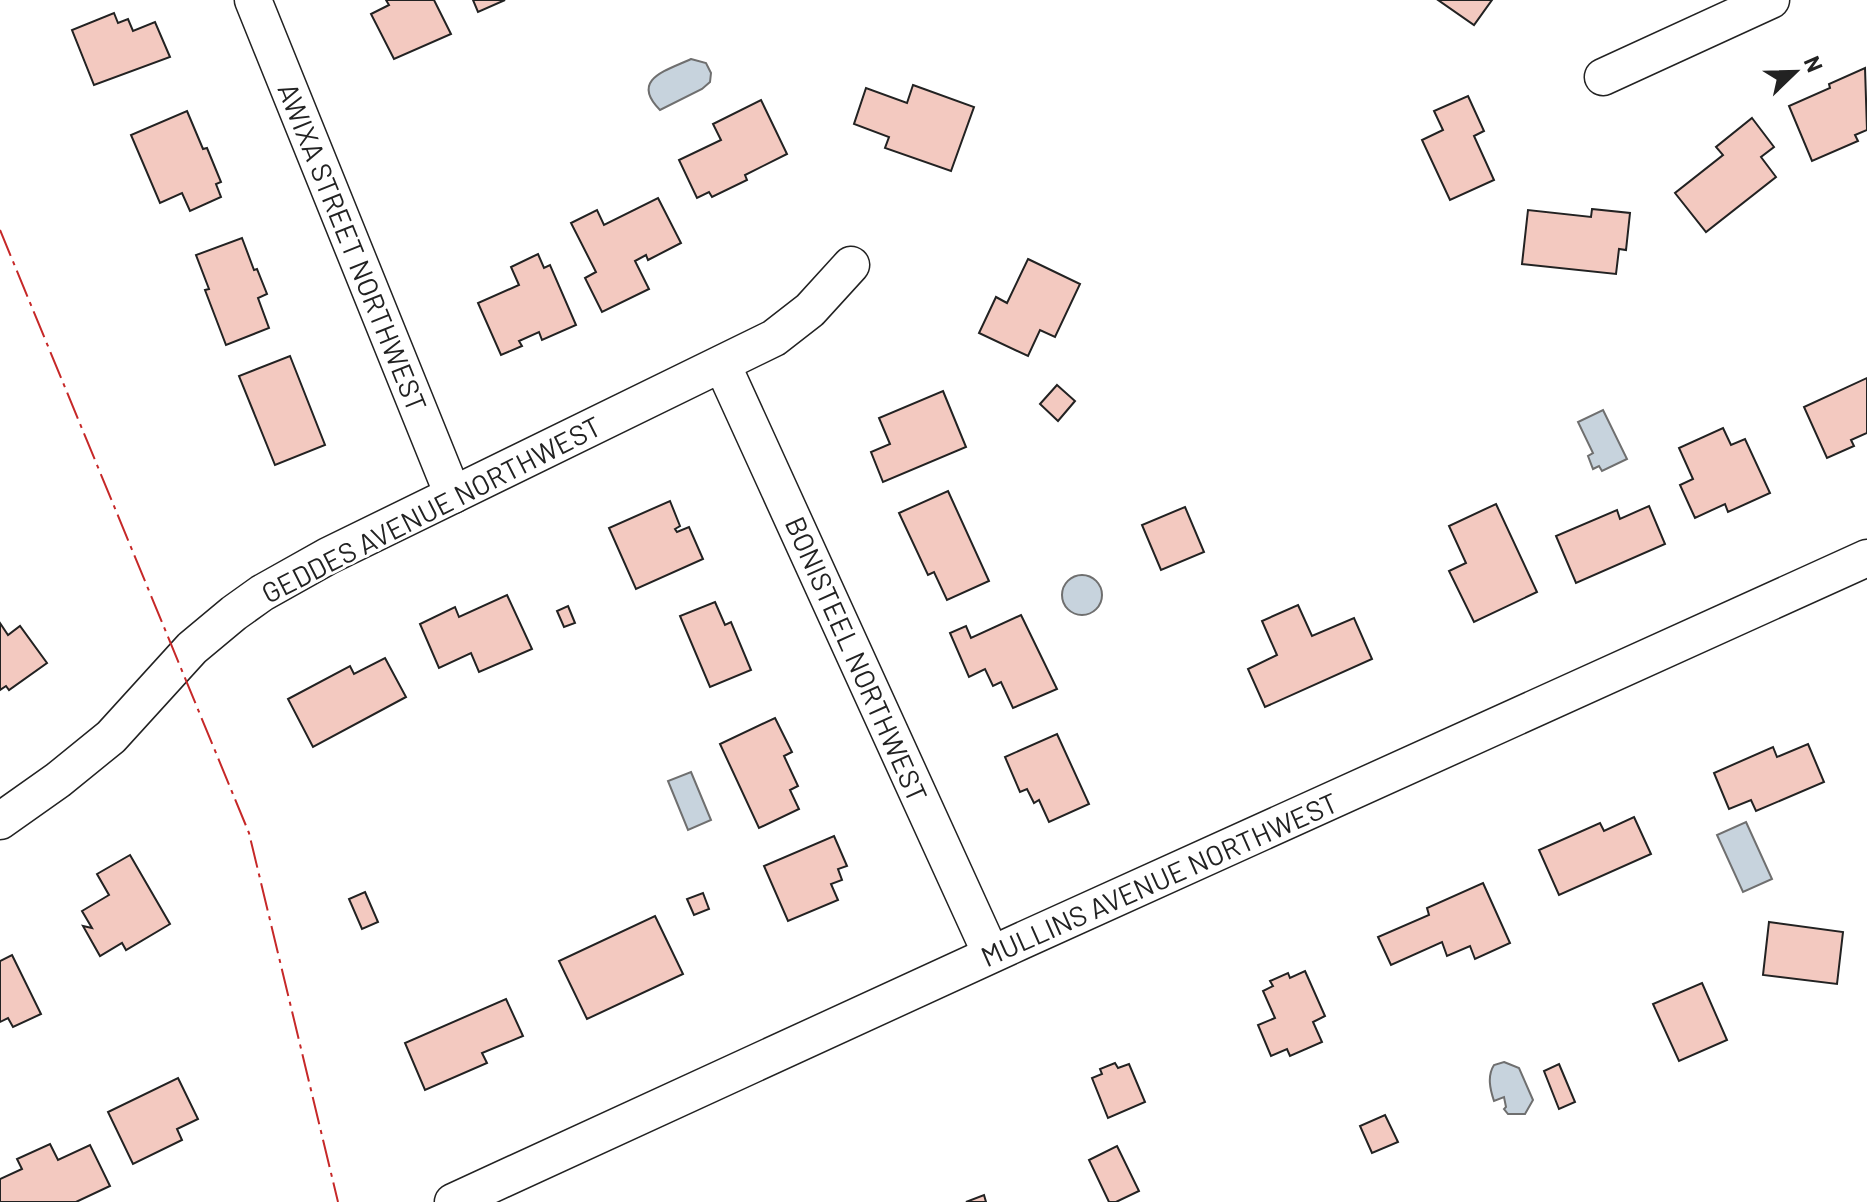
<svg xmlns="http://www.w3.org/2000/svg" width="1867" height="1202" font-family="Barlow,sans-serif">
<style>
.water{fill:#c7d3dd;stroke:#6f6f6f;stroke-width:2}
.building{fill:#f3c9c0;stroke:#222;stroke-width:2}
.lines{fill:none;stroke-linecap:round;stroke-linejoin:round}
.minor-casing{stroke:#222;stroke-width:39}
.minor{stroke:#fff;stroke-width:36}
.power{stroke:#c62828;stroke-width:2;stroke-dasharray:28 6 4 6;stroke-linecap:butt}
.labels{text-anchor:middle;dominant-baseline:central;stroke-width:6;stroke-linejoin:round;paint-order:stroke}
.street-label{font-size:28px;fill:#222;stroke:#fff}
</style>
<rect width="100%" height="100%" fill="#fff"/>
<g class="water">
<path d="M 691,59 L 706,63 L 711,73 L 710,82 L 702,89 L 660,110 C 629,79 668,70 691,59 Z"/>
<polygon points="1603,410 1627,459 1602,471 1599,466 1593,469 1588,456 1593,453 1578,422"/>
<circle cx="1082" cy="595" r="20"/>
<polygon points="691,772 711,820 688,830 668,781"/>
<polygon points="1746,822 1772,879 1743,892 1717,835"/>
<path d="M 1504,1062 L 1519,1068 L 1533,1100 L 1525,1114 L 1508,1114 L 1504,1109 L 1506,1107 L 1504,1097 L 1494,1101 C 1490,1089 1487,1076 1494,1065 Z"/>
</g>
<g class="building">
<polygon points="386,0 434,0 451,34 394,59 371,14 389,5"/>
<polygon points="473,0 505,0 478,12"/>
<polygon points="1438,0 1492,0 1474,25"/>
<polygon points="114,13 118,23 128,19 133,31 155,22 170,57 94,85 72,30"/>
<polygon points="1865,68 1867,130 1855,135 1858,141 1812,161 1789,106 1830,88 1829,84"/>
<polygon points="913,85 974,107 951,171 885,148 889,137 854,124 866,88 907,103"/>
<polygon points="1468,96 1484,131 1474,136 1494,180 1450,200 1422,140 1443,130 1434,111"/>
<polygon points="761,100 787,154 745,175 747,180 712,197 709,192 697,198 679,160 721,140 713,124"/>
<polygon points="187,111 203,149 207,148 221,182 216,184 221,197 190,211 182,193 160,203 131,135"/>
<polygon points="1752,118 1774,147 1761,157 1776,177 1706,232 1675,193 1723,155 1716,147"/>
<polygon points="658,198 681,243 648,260 646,255 635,261 649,289 602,312 585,278 596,272 571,223 597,210 604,225"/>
<polygon points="1592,209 1630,213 1626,250 1619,249 1616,274 1522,264 1528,210 1591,217"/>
<polygon points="242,238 254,270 257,269 267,294 258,298 269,328 226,345 205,290 209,289 196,255"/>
<polygon points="538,254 544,268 550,265 576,325 542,340 539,332 519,341 522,346 501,355 478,303 519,285 511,267"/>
<polygon points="1028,259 1080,284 1055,337 1040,330 1028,356 979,333 996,297 1007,303"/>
<polygon points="290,356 325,445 275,465 239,376"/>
<polygon points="1867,378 1867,433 1851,440 1854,446 1827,458 1804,407"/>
<polygon points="1057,385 1075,401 1058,421 1040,404"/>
<polygon points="943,391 966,447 883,482 871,452 890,444 879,418"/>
<polygon points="1723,428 1731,445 1745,439 1770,493 1728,512 1725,504 1695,518 1680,485 1693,479 1679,448"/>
<polygon points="948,491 989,581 947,600 934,572 928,575 899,513"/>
<polygon points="670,501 680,526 675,529 677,532 689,527 703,559 636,589 609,528"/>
<polygon points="1496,504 1537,592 1474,622 1449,571 1466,563 1449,526"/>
<polygon points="1649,506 1665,544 1576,583 1556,536 1617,510 1620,519"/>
<polygon points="1185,507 1204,552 1161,570 1142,525"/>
<polygon points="507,595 532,649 479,672 471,653 439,668 420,624 455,607 459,617"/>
<polygon points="715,602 725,625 731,622 751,670 710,687 680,616"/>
<polygon points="1298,605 1312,636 1354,618 1372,659 1265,707 1248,669 1277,655 1262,621"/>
<polygon points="568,606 575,623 564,627 557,611"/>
<polygon points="1021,615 1057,689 1013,708 1001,682 993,686 985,669 969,677 950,633 966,626 971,638"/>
<polygon points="0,623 8,635 20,626 47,663 9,690 6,686 0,690"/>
<polygon points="385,658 406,697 313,747 288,699 350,666 354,674"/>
<polygon points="775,718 792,752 784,756 798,786 790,790 799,809 759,828 720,744"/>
<polygon points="1057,734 1089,804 1049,822 1039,800 1034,803 1027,789 1020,792 1005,757"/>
<polygon points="1808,744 1824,782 1756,811 1751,800 1729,809 1714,773 1773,747 1777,757"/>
<polygon points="1634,817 1651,854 1559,895 1539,850 1600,823 1604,831"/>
<polygon points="834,836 847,866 838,869 842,880 831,884 838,900 788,921 764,866"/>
<polygon points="130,855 170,924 126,950 122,943 100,956 83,926 92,928 82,911 109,895 97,874"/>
<polygon points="1483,883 1510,943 1475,959 1470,946 1447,956 1442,942 1391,965 1378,937 1429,915 1427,908"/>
<polygon points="365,892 378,922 362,929 349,899"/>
<polygon points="703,893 709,909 694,915 687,899"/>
<polygon points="655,916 683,974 587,1019 559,961"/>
<polygon points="1769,922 1843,932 1837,984 1763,975"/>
<polygon points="12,955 41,1014 13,1027 8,1018 0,1022 0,961"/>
<polygon points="1305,971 1325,1016 1313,1022 1322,1042 1290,1056 1287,1049 1271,1056 1258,1025 1275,1018 1263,991 1273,986 1270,981 1288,973 1290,978"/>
<polygon points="1702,983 1727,1040 1679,1061 1653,1004"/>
<polygon points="506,999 523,1036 482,1053 487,1063 425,1090 405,1043"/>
<polygon points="1115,1063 1118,1068 1129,1064 1145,1102 1108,1118 1092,1078 1102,1074 1100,1069"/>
<polygon points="1559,1064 1575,1102 1559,1109 1544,1071"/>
<polygon points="178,1078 198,1119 177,1129 182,1140 133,1164 108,1112"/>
<polygon points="1385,1115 1398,1142 1372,1153 1360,1126"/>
<polygon points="50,1144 58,1160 90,1145 110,1186 76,1202 0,1202 0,1179 22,1169 17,1159"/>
<polygon points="1117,1146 1139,1191 1116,1202 1109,1202 1089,1160"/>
<polygon points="984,1195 986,1202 966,1202"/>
</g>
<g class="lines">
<g class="minor-casing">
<g id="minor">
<polyline points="253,0 453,495"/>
<polyline points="1603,77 1771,0"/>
<polyline points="722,364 991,954"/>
<polyline points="0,821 58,780 111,737 192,648 234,613 262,593 328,556 774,338 810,310 851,265"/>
<polyline points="453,1202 1019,942 1867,558"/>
</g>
</g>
<use href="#minor" class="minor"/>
<polyline class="power" points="0,230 249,833 338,1202"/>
</g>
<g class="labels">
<g class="street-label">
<text transform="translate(353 247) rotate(68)">AWIXA STREET NORTHWEST</text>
<text transform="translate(431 509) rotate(-27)">GEDDES AVENUE NORTHWEST</text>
<text transform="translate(857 659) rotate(66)">BONISTEEL NORTHWEST</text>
<text transform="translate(1159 879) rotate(-24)">MULLINS AVENUE NORTHWEST</text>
</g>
</g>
<g transform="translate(1795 72) rotate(67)" stroke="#ffffff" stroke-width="6" paint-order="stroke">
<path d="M0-6L14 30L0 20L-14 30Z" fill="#222222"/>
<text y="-12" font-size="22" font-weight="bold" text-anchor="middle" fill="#222222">N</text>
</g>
</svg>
